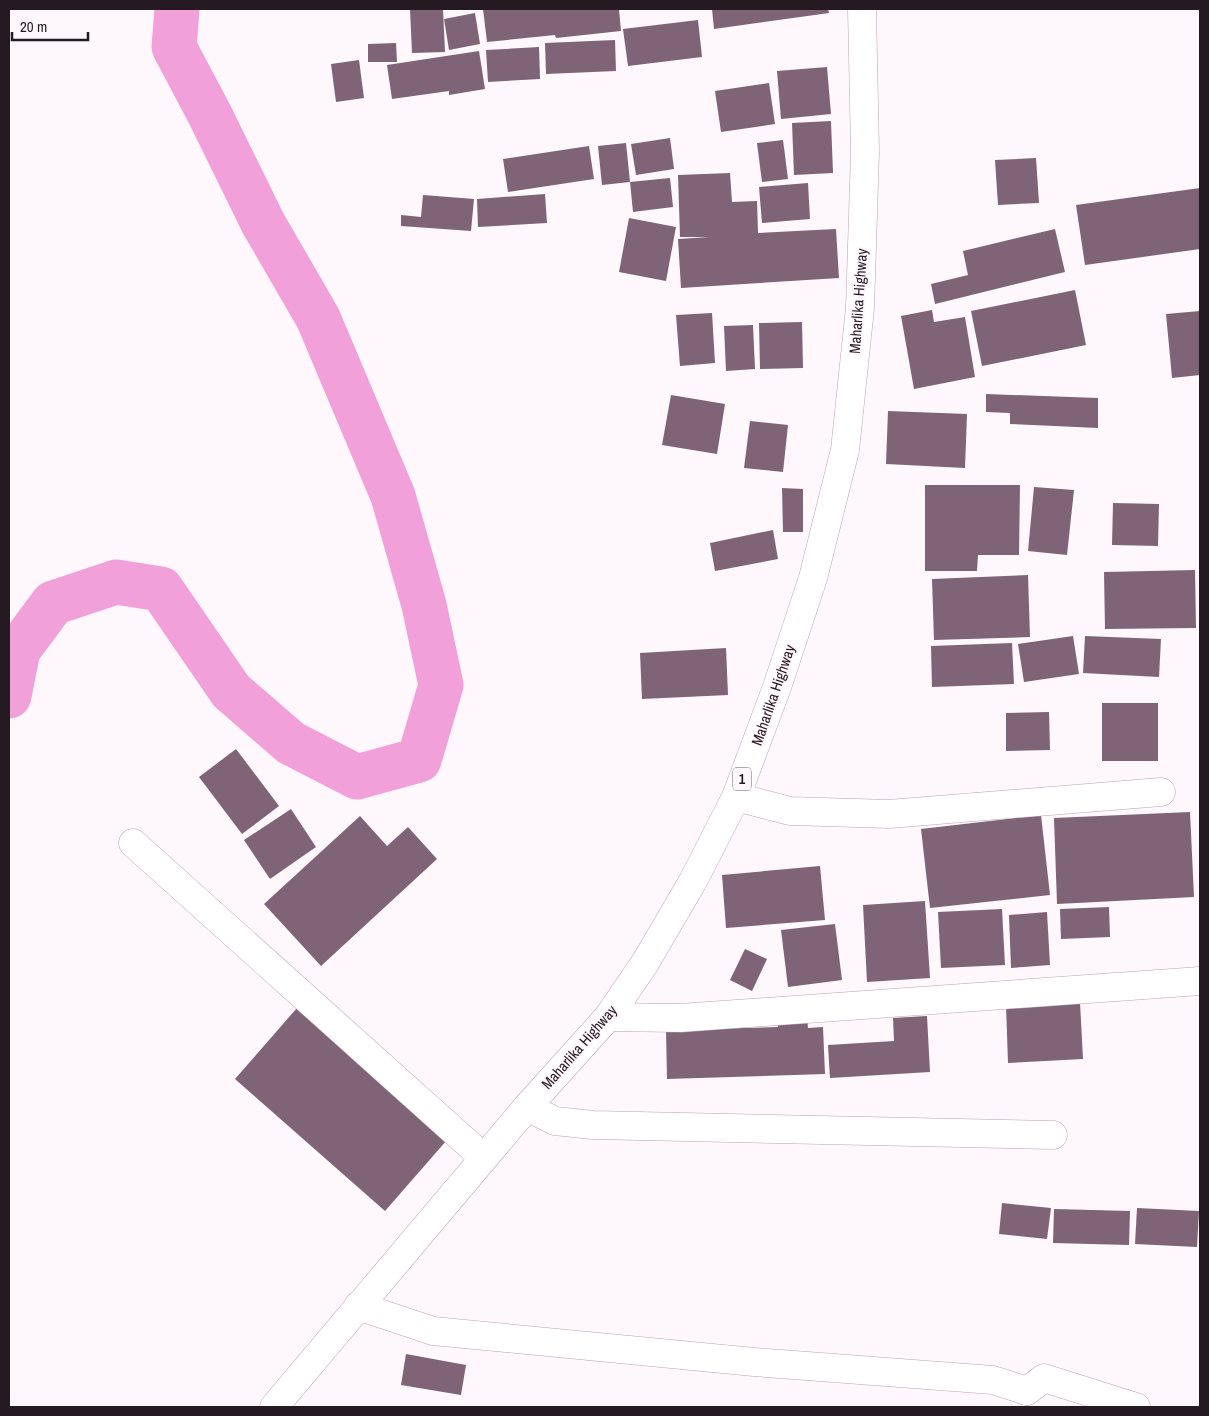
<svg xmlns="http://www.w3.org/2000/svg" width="1209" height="1416" font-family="'Archivo Narrow',sans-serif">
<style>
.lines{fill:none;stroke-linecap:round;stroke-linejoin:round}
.river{stroke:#f2a0da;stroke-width:45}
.building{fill:#7e6476}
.minor-casing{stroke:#bda1b4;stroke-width:29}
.major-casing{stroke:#bda1b4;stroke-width:29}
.minor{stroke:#fff;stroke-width:28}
.major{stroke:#fff;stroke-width:28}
.labels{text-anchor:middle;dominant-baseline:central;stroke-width:4;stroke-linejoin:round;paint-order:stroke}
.shield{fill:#fef7fb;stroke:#665c63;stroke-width:1}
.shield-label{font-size:14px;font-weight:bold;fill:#251a22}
.street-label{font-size:15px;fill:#251a22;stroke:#fef7fb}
</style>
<rect width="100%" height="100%" fill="#fef7fb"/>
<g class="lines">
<polyline class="river" points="9,696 18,650 53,603 116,582 161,589 231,691 291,743 357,777 419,760 441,685 424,605 393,496 318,318 263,223 210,115 174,47 177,9"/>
</g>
<g class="building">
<polygon points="410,9 443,9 445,52 412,53"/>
<polygon points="483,9 619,9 621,31 556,38 555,35 487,42"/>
<polygon points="712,9 828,9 829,13 714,29"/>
<polygon points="475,13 480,44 449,50 444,19"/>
<polygon points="698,20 702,57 628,66 623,29"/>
<polygon points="615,40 616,71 546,74 545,43"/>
<polygon points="396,43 397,62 368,62 368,44"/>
<polygon points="539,47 540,79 488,82 486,50"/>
<polygon points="479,51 485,89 449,95 449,91 392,99 387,65"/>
<polygon points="359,60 364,98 336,102 331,64"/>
<polygon points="827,67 831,114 781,119 777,71"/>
<polygon points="769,83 775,124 721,132 715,91"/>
<polygon points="831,121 833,173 794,175 792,123"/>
<polygon points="670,138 674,169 636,175 631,144"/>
<polygon points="783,140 788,179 762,182 757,143"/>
<polygon points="626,143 630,182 602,185 598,146"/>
<polygon points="589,146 594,179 508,192 503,159"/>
<polygon points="1036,158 1039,203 998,205 995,160"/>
<polygon points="730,173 732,202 757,201 758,233 836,229 839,278 681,288 678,239 709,237 680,237 678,175"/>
<polygon points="670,178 673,207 633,212 630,182"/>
<polygon points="808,183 810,219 762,223 759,187"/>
<polygon points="1200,188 1200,249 1085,265 1076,205"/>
<polygon points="545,194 547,223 478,227 477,199"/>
<polygon points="423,195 474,199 471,231 401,226 401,215 421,217"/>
<polygon points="629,218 676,227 666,281 619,272"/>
<polygon points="1055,229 1065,272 935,304 931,284 968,275 963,251"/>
<polygon points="1075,290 1086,345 982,366 971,311"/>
<polygon points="932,310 934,322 965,317 975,377 914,389 901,316"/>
<polygon points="1200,311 1200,375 1172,378 1166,314"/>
<polygon points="712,313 715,363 680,366 676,315"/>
<polygon points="802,322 803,368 760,369 759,323"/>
<polygon points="753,325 755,369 726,371 724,326"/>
<polygon points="986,394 1098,398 1098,428 1010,424 1010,413 986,412"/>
<polygon points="671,395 725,404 717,454 662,445"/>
<polygon points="888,411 967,414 965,468 886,464"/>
<polygon points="750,421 788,425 783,472 744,468"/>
<polygon points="925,485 1020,485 1019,555 978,555 977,571 925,571"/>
<polygon points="1034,487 1074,490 1067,555 1028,551"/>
<polygon points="782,488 803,489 803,532 783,532"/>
<polygon points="1113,503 1159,504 1158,546 1112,545"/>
<polygon points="773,530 778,559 715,571 710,543"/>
<polygon points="1195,570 1196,628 1105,629 1104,572"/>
<polygon points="1028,575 1030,637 934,640 932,579"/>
<polygon points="1073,636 1079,674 1024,682 1018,644"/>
<polygon points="1085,636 1161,639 1159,677 1083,673"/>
<polygon points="1012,643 1014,684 932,687 931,646"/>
<polygon points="726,648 728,695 642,699 640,653"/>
<rect x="1102" y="703" width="56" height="58"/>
<polygon points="1049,712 1050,750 1006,751 1006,713"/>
<polygon points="236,749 279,806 242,834 199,777"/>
<polygon points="291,809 316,847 270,879 244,840"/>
<polygon points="1190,812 1194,897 1057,904 1054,818"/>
<polygon points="1041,815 1050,895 930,908 921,829"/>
<polygon points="360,816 387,846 408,827 437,859 321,966 264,904"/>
<polygon points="820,866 825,920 726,928 722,875"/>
<polygon points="925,901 930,978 867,982 863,905"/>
<polygon points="1109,907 1110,937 1061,939 1060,909"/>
<polygon points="1002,909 1005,965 941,968 938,912"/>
<polygon points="1047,912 1050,965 1011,968 1009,915"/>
<polygon points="835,924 842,980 788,987 781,930"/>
<polygon points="745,949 767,959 752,991 730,980"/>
<polygon points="1080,1002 1083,1059 1008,1063 1006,1005"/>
<polygon points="297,1008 447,1140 385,1211 235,1079"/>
<polygon points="807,1016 808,1028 823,1027 825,1074 667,1079 666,1030 778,1027 777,1017"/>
<polygon points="927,1016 930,1072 830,1078 828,1045 894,1041 893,1018"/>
<polygon points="1002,1203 1051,1208 1047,1239 999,1234"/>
<polygon points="1137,1208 1199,1211 1197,1247 1135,1244"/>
<polygon points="1054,1209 1130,1211 1129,1245 1053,1243"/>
<polygon points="406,1354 466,1365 461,1395 401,1385"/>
</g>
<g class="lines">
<g class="minor-casing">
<g id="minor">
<polyline points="736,797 790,811 889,814 1161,792"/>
<polyline points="133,843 484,1158"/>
<polyline points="608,1017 680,1018 1200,981"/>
<polyline points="527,1107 555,1121 593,1125 1053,1135"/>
<polyline points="358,1306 433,1331 754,1362 993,1380 1027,1391"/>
<polyline points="1027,1391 1044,1378 1136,1407"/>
</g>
</g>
<g class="major-casing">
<polyline id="major" points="274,1407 527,1107 608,1017 645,963 693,881 736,797 777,687 813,578 845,450 860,308 865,152 862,9"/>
</g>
<use href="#minor" class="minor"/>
<use href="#major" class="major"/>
</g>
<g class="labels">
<rect class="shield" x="733" y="767.5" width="18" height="23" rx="4"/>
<g class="shield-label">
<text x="742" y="779">1</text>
</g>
<g class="street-label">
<text transform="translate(858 301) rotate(-86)">Maharlika Highway</text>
<text transform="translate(773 695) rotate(-71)">Maharlika Highway</text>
<text transform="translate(579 1047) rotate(-49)">Maharlika Highway</text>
</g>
</g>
<rect width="1209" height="1416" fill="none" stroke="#251a22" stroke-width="20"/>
<path d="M12 32v8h76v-8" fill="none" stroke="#251a22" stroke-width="2.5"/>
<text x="20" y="32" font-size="15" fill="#251a22" stroke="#fef7fb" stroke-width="4" paint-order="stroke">20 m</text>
</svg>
